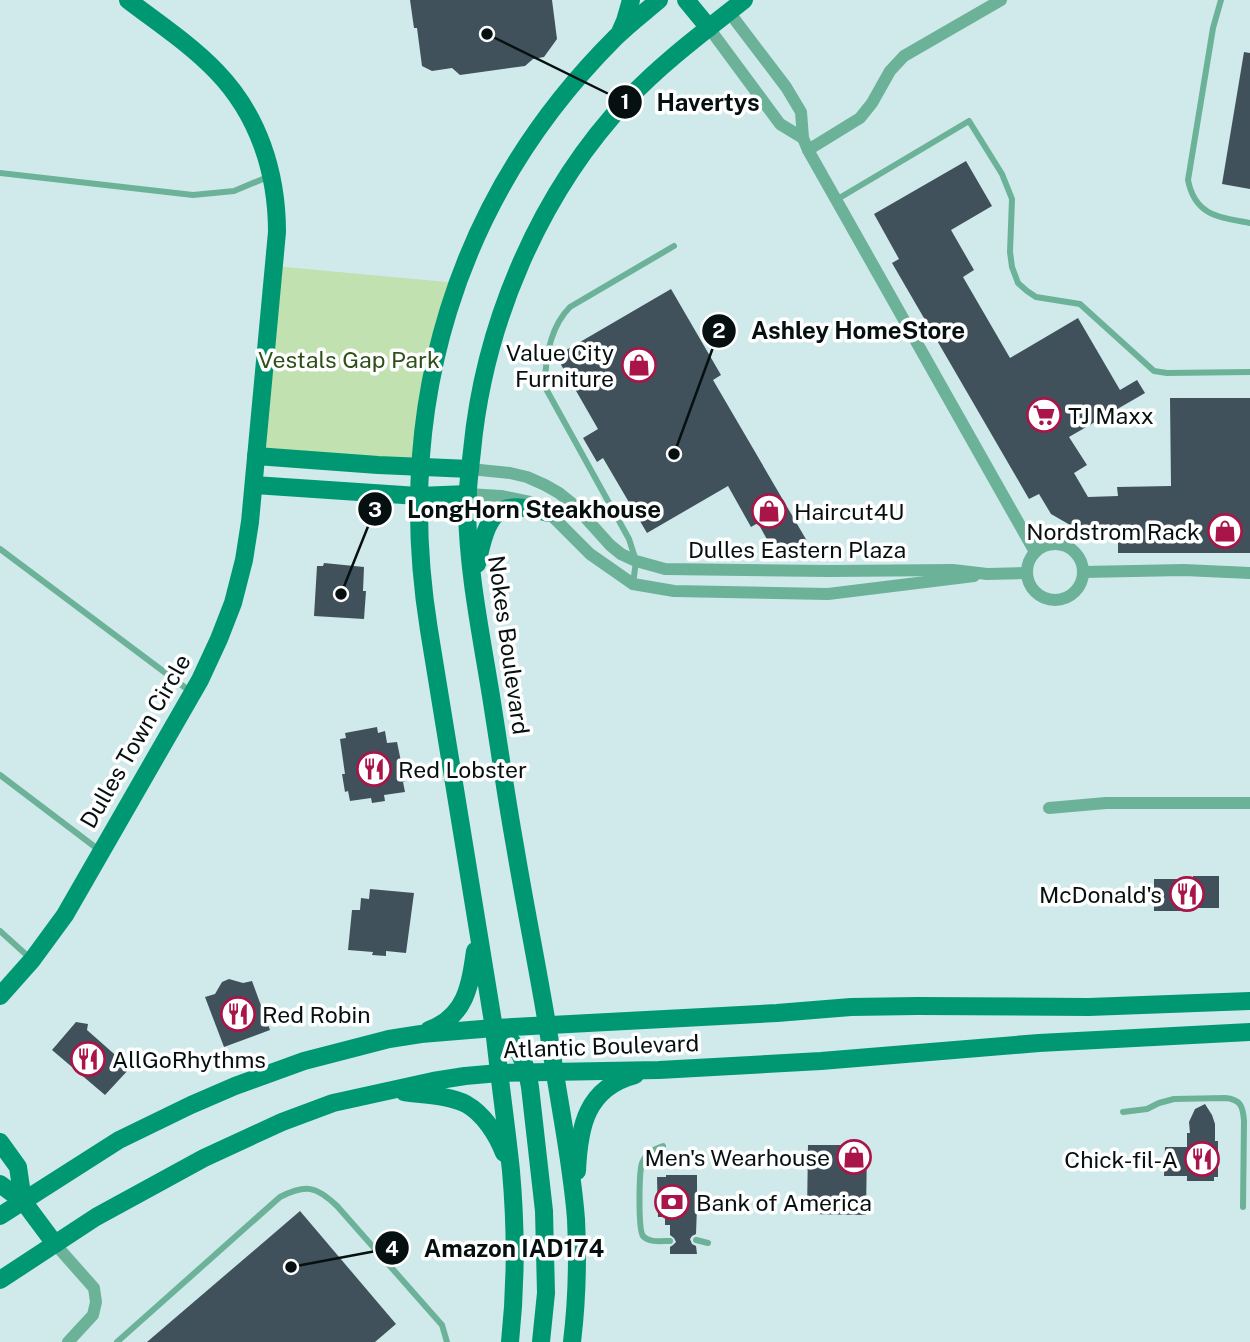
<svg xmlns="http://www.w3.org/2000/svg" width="1250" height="1342" font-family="'Public Sans',sans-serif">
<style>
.green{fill:#c1e1b0}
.building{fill:#40515b}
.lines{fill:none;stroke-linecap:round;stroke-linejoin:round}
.lane{stroke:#6cb298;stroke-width:6}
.street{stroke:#6cb298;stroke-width:12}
.secondary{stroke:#009873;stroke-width:18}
.labels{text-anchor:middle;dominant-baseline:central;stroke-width:7;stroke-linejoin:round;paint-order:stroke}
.poi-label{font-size:23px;fill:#071010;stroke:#fff;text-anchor:start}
.park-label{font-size:23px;fill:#2f4f18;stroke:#fff}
.street-label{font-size:23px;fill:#071010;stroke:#fff}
.leader{fill:none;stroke:#071010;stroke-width:2.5}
.callout-dot{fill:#071010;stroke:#fff;stroke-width:2.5}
.mark-label{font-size:21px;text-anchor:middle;font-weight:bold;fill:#fff}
.callout-label{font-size:24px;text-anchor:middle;font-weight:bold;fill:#071010;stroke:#fff;stroke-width:7;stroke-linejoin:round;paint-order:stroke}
</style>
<rect width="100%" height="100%" fill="#d0eaeb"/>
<polygon class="green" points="274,266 458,283 419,467 256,456"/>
<g class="building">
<polygon points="410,0 552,0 557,39 544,57 533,59 525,66 460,75 452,68 432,71 422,66 417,28 414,28"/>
<polygon points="1244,52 1250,53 1250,189 1222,184"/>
<polygon points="966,161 992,206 951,230 974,270 963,277 1010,358 1078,318 1120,390 1137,380 1145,393 1069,437 1087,465 1074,473 1088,497 1118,496 1117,487 1171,486 1170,398 1250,398 1250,553 1118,553 1118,538 1091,537 1051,514 1039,494 1029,499 892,263 899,259 874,214"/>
<polygon points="671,289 721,375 713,380 807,541 777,558 758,523 751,527 728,486 647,533 603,458 597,462 583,438 598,429 556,356"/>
<polygon points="324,563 364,567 363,591 366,591 364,619 314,616 317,566 323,566"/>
<polygon points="377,727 378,733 385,731 387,743 397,742 405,781 403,782 405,792 384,795 385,801 372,803 371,798 350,801 348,791 345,792 342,774 345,774 340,739 346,738 345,733"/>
<polygon points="1193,876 1219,876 1219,908 1194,908 1194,911 1154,911 1154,879 1193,879"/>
<polygon points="370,889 414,893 406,953 386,951 386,956 372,955 373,952 348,950 352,910 360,910 361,898 369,899"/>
<polygon points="229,979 243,983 252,981 270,1030 224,1047 205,997 215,994 222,982"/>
<polygon points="76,1022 88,1024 87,1030 130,1068 105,1095 52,1050"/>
<polygon points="1205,1104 1212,1115 1215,1124 1215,1141 1218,1141 1218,1177 1214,1177 1214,1181 1187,1181 1187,1176 1164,1176 1165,1147 1187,1147 1187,1133 1190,1133 1189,1122 1195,1109"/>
<polygon points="808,1145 867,1145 866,1215 807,1214"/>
<polygon points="666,1175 697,1175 697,1192 702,1192 702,1207 697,1207 696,1234 692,1236 690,1239 692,1244 696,1246 697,1254 670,1254 670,1247 673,1245 676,1242 674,1238 670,1235 670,1225 665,1225 665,1217 658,1217 657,1177 666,1177"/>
<polygon points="300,1211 396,1324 375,1342 147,1342"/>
</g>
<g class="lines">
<g class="lane">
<path d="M 1221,0 L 1213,28 L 1188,180 C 1195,216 1219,217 1250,223"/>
<polyline points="0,173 193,195 234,191 270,176"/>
<polyline points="836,200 969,121 1002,174 1012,199 1010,252 1012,267 1018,283 1027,291 1036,297 1080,304 1154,371 1167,373 1250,372"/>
<polyline points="0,549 191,692"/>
<path d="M 633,584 L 636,561 L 629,539 L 545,387 C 545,360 550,327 570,307 L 674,246"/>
<polyline points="0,775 99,850"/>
<polyline points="0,931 31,959"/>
<path d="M 1123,1112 L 1147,1109 L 1159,1103 L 1174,1099 L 1225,1098 C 1241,1099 1243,1107 1244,1121 L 1243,1207"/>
<path d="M 663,1146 C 654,1149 646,1153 642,1163 C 639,1172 638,1229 643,1236 C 649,1243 662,1241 670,1241"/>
<polyline points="696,1240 708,1243"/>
<path d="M 117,1342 L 280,1197 C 306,1184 316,1186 337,1206 L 442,1325 L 447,1342"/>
</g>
<g class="street">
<polyline points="729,12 786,87 801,112 803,138 808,150 1035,552"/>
<polyline points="709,28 780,124 803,138"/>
<polyline points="808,150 860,118 872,103 890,71 904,56 1001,0"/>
<polyline points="470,469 510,473 527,477 545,485 559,493 574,505 610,545 621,554 636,561 665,569 829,571 953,570 987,574 1026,573"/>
<polyline points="468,494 501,496 535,503 549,513 590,554 633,584 674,591 828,594 974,576"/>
<circle cx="1055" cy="572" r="28"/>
<polyline points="1083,572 1184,570 1250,573"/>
<polyline points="1049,808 1106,803 1250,803"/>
<polyline points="55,1244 94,1288 96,1302 93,1315 68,1342"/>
</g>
<g class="secondary">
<polyline points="686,0 709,28"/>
<polyline points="621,30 625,21 631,0"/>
<polyline points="256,456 378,465 470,469"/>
<polyline points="254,485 418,496 468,494"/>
<path d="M 477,564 C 488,514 495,497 549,513"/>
<path d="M 0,996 L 32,960 L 65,915 L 200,680 L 219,639 L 233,603 L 244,560 L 250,522 L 277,232 C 277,172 258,114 216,71 C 190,44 158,23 128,0"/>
<path d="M 494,1028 C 517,1039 526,1062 530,1087 L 544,1211 L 546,1293 L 541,1342"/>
<path d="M 429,1030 C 466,1016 470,986 475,951"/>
<path d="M 404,1092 C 423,1095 448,1095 466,1104 C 484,1114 497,1135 504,1153"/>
<polyline points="0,1142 18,1167 23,1201"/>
<path d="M 577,1171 C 579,1127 586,1088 635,1075"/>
<polyline points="0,1184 23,1201 55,1244"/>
<polyline points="0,1216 119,1140 191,1105 235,1086 304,1061 389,1039 421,1034 494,1028 777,1013 851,1007 917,1006 1089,1007 1250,1001"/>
<polyline points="0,1280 96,1217 204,1158 282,1122 333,1103 433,1081 465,1076 499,1073 659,1070 821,1061 1039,1043 1250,1032"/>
<path d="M 510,1342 C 516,1286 516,1227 511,1171 C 506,1123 499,1076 494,1028 L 429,630 C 393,407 455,198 615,38 C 629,24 645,12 659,0"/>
<path d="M 572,1342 C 577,1301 578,1260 576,1219 C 572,1166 561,1113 553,1061 C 542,989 527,918 515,846 C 506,796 499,746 491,696 C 481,634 468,572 467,509 C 467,489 470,470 472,451 C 484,323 540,192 628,99 C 663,62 705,31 744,0"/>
</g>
</g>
<defs>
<g id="shop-ring" transform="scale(1.75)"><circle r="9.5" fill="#fff" stroke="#a91548" stroke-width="1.5"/><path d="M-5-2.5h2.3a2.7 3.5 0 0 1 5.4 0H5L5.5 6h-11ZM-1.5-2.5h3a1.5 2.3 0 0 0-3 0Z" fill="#a91548"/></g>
<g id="supermarket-ring" transform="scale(1.75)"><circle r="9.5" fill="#fff" stroke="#a91548" stroke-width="1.5"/><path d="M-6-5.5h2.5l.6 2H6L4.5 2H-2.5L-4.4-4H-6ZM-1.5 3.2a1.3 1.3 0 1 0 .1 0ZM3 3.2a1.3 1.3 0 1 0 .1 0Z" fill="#a91548"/></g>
<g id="restaurant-ring" transform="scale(1.75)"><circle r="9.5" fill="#fff" stroke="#a91548" stroke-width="1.5"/><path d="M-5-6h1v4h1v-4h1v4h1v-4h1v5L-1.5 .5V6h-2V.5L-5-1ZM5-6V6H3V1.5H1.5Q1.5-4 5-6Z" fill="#a91548"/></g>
<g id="bank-ring" transform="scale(1.75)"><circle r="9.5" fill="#fff" stroke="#a91548" stroke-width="1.5"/><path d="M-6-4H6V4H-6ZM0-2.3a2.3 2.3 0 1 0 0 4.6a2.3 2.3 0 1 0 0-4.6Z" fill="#a91548"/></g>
</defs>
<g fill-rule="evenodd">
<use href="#shop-ring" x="639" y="365"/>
<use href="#supermarket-ring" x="1044" y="415"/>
<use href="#shop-ring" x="769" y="511"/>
<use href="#shop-ring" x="1225" y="531"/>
<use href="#restaurant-ring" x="374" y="769"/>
<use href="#restaurant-ring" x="1187" y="894"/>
<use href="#restaurant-ring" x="238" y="1014"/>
<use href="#restaurant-ring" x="88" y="1059"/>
<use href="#shop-ring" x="854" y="1157"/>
<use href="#restaurant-ring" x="1202" y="1159"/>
<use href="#bank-ring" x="672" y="1202"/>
</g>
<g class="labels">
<g class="poi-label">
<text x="614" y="352" text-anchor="end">Value City<tspan x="614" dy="26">Furniture</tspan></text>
<text x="1068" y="415">TJ Maxx</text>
<text x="794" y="511">Haircut4U</text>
<text x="1200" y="531" text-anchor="end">Nordstrom Rack</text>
<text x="398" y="769">Red Lobster</text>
<text x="1162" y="894" text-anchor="end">McDonald's</text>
<text x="262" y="1014">Red Robin</text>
<text x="112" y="1059">AllGoRhythms</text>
<text x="830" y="1157" text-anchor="end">Men's Wearhouse</text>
<text x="1178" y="1159" text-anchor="end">Chick-fil-A</text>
<text x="696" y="1202">Bank of America</text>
</g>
<g class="park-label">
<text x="349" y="359">Vestals Gap Park</text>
</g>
<g class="street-label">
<text x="797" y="549">Dulles Eastern Plaza</text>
<text transform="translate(509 645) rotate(82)">Nokes Boulevard</text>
<text transform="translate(135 741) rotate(-60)">Dulles Town Circle</text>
<text transform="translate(601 1046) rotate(-2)">Atlantic Boulevard</text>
</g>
</g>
<path class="leader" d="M487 34L625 102M674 454L719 331M341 594L375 509M291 1267L392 1248"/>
<g class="callout-dot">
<circle cx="487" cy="34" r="7"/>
<circle cx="674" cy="454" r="7"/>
<circle cx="341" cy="594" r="7"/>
<circle cx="291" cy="1267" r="7"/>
<circle cx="625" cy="102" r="18"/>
<circle cx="719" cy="331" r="18"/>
<circle cx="375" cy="509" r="18"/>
<circle cx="392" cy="1248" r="18"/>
</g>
<g class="mark-label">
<text x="625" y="109">1</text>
<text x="719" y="338">2</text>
<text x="375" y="517">3</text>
<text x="392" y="1256">4</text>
</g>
<g class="callout-label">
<text x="708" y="111">Havertys</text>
<text x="858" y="339">Ashley HomeStore</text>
<text x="534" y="518">LongHorn Steakhouse</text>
<text x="514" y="1257">Amazon IAD174</text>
</g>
</svg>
